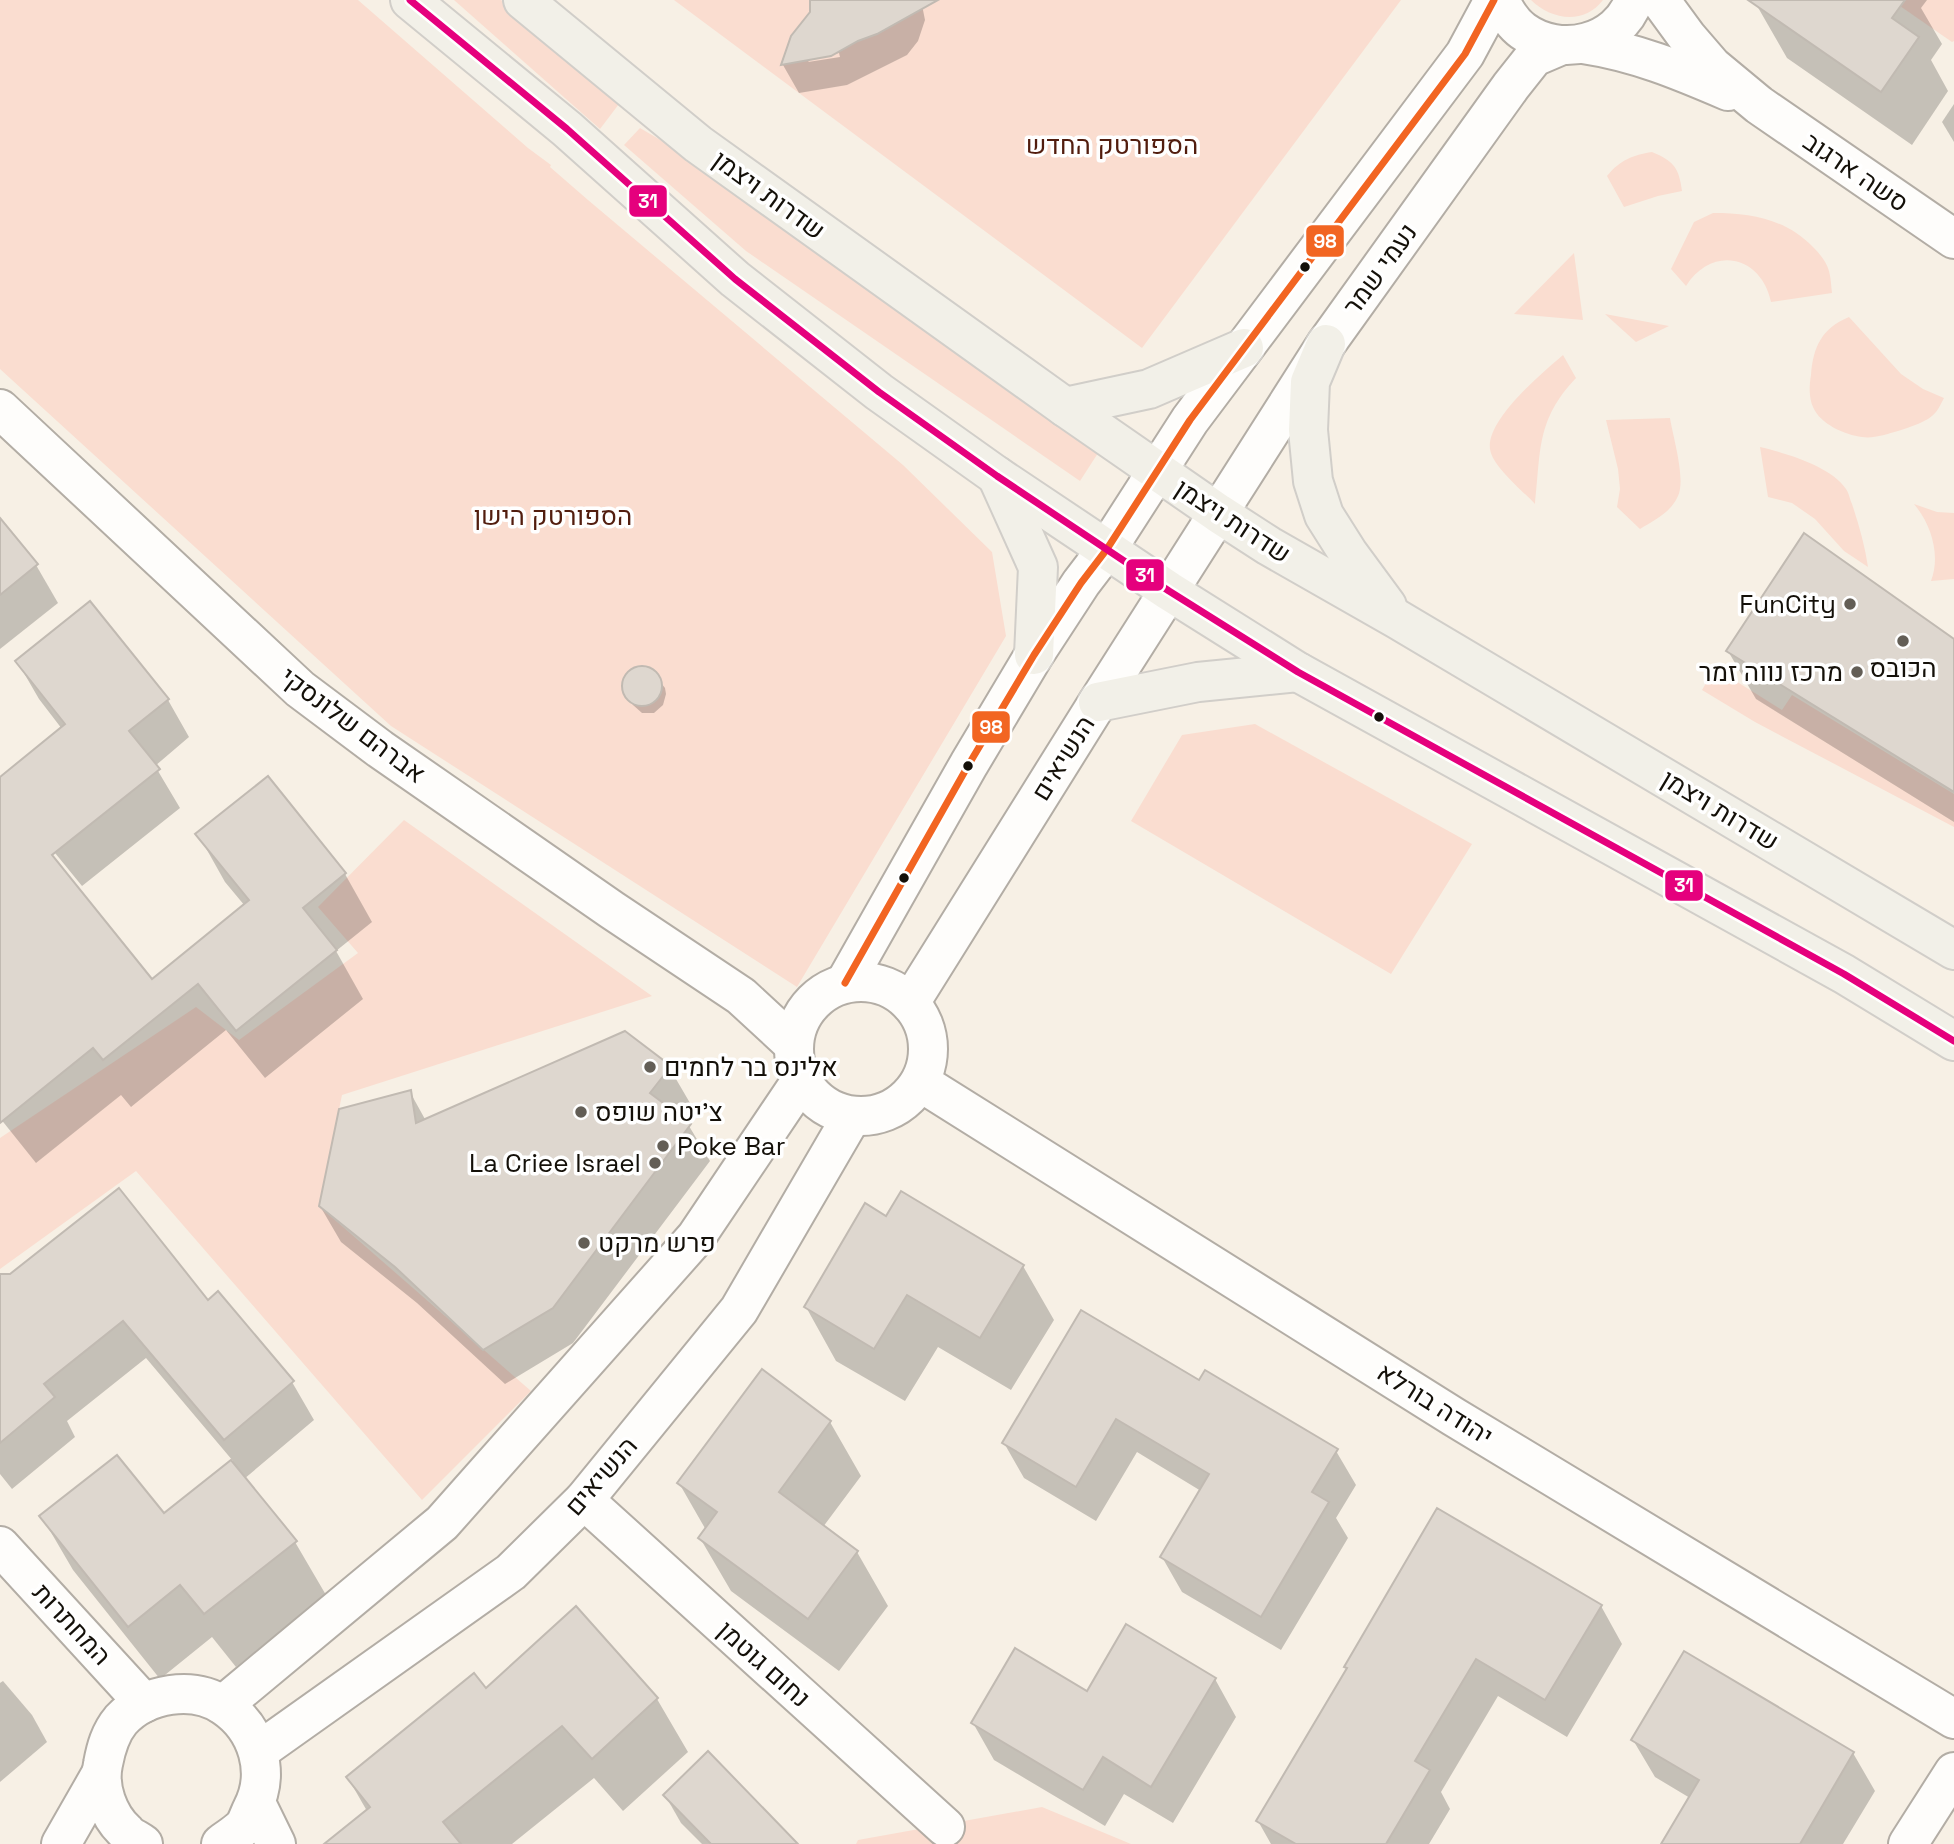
<svg xmlns="http://www.w3.org/2000/svg" width="1954" height="1844" font-family="'Space Grotesk',Heebo,sans-serif">
<style>
.green{fill:#faddd0}
.shadow{fill:#0003;fill-rule:evenodd}
.building{fill:#ded7cf;stroke:#c1bab2;stroke-width:2}
.lines{fill:none;stroke-linecap:round;stroke-linejoin:round}
.minor-casing{stroke:#b3ada5;stroke-width:42}
.major-casing{stroke:#d1cec9;stroke-width:42}
.minor{stroke:#fefdfb;stroke-width:38}
.major{stroke:#f2f0e8;stroke-width:38}
.bus-1-casing{stroke:#fff;stroke-width:12}
.bus-2-casing{stroke:#fff;stroke-width:12}
.bus-1{stroke:#f26522;stroke-width:7}
.bus-2{stroke:#e5007d;stroke-width:7}
.bus-dot{fill:#141009;stroke:#fff;stroke-width:2.5}
.poi-dot{fill:#635e56;stroke:#fff;stroke-width:2.5}
.labels{text-anchor:middle;dominant-baseline:central;stroke-width:7;stroke-linejoin:round;paint-order:stroke}
.park-label{font-size:26px;fill:#521d0e;stroke:#fff}
.street-label{font-size:26px;fill:#141009;stroke:#fff}
.poi-label{font-size:26px;fill:#141009;stroke:#fff;text-anchor:start}
.line-badge{stroke:#fff;stroke-width:2.5}
.badge-label{font-size:19px;text-anchor:middle;font-weight:bold;fill:#fff}
</style>
<rect width="100%" height="100%" fill="#f7f0e5"/>
<g class="green">
<polygon points="0,0 358,0 528,148 551,165 550,167 588,200 903,465 992,552 1006,636 797,987 391,726 0,369"/>
<polygon points="454,0 501,0 622,100 600,129"/>
<polygon points="674,0 1401,0 1142,348"/>
<path d="M 1531,0 L 1603,0 C 1584,25 1551,20 1531,0 Z"/>
<polygon points="1905,0 1954,0 1954,41 1952,42 1900,6"/>
<polygon points="640,128 698,162 1100,450 1080,481 746,251 624,145"/>
<path d="M 1652,152 C 1674,161 1679,168 1682,191 L 1658,196 L 1624,207 L 1607,176 C 1620,160 1633,155 1652,152 Z"/>
<path d="M 1713,213 C 1752,213 1786,219 1814,248 C 1820,254 1827,263 1829,271 C 1831,278 1831,286 1832,293 L 1771,302 C 1761,255 1712,245 1686,286 L 1671,269 L 1694,222 Z"/>
<polygon points="1574,253 1583,320 1514,314"/>
<polygon points="1605,314 1669,326 1636,342"/>
<path d="M 1849,317 L 1901,374 L 1923,389 L 1944,398 C 1942,402 1939,408 1936,412 C 1928,422 1910,427 1898,431 C 1887,434 1873,439 1862,437 C 1845,435 1820,424 1813,407 C 1809,398 1809,386 1811,375 C 1813,347 1822,328 1849,317 Z"/>
<path d="M 1563,355 L 1576,378 C 1536,420 1541,451 1535,504 C 1523,491 1492,466 1490,449 C 1486,420 1542,373 1563,355 Z"/>
<path d="M 1670,418 C 1673,437 1686,479 1678,496 C 1671,512 1655,520 1640,529 L 1617,507 L 1620,489 L 1618,469 L 1606,420 Z"/>
<path d="M 1760,447 C 1785,453 1831,466 1846,489 C 1849,493 1850,500 1852,504 C 1859,525 1865,546 1868,567 L 1844,551 L 1815,519 L 1792,503 L 1768,497 Z"/>
<path d="M 1914,504 L 1937,512 L 1954,513 L 1954,579 L 1931,581 C 1941,555 1931,524 1914,504 Z"/>
<polygon points="1715,668 1782,710 1792,695 1954,794 1954,827 1755,722 1702,690"/>
<polygon points="1255,724 1472,844 1391,974 1131,821 1182,735"/>
<polygon points="404,820 652,996 342,1095 319,1206 531,1391 422,1500 136,1171 0,1269 0,1138 196,1007 239,1040 358,953 318,907"/>
<polygon points="1042,1807 1131,1844 856,1844 858,1840"/>
</g>
<g class="shadow">
<path d="M 811,0 L 921,0 L 925,20 L 918,41 L 907,55 L 847,85 L 799,93 L 783,65 L 792,37 L 812,12 ZM 839,53 L 840,57 L 808,62 L 812,58 Z"/>
<polygon points="1759,0 1927,0 1921,8 1942,44 1931,60 1948,91 1912,145 1787,58 1756,4"/>
<polygon points="1954,104 1954,142 1942,122"/>
<polygon points="0,520 36,565 58,603 0,649"/>
<polygon points="1954,641 1954,822 1756,699 1728,651"/>
<polygon points="17,661 168,700 189,737 155,766 180,808 82,886 24,815 62,729 39,699"/>
<polygon points="639,668 651,670 665,688 666,694 663,705 654,713 642,713 633,705 627,696 624,684 626,678 634,670"/>
<polygon points="267,779 345,874 372,922 336,951 363,999 265,1078 226,1030 131,1107 121,1095 36,1163 0,1118 0,830 152,981 245,906 225,882 198,834"/>
<polygon points="669,1067 690,1103 679,1117 689,1126 710,1161 573,1343 505,1384 417,1303 341,1242 320,1206 410,1092 426,1121"/>
<polygon points="887,1218 1023,1266 1054,1320 1011,1390 938,1347 905,1401 836,1361 806,1307"/>
<polygon points="0,1284 207,1302 292,1382 314,1420 244,1479 295,1542 326,1595 236,1667 212,1637 160,1679 73,1570 42,1517 164,1516 233,1461 146,1358 67,1421 75,1437 12,1489 0,1474"/>
<polygon points="1200,1383 1336,1451 1356,1485 1336,1518 1348,1538 1281,1650 1182,1592 1162,1557 1201,1491 1137,1452 1096,1521 1024,1478 1004,1443"/>
<polygon points="830,1422 861,1476 823,1527 857,1552 888,1606 839,1671 731,1591 700,1538 706,1530 679,1483"/>
<polygon points="1601,1606 1622,1644 1567,1737 1498,1696 1441,1792 1450,1809 1429,1844 1271,1844 1258,1821 1348,1670 1346,1667"/>
<polygon points="1215,1679 1236,1717 1173,1823 1124,1794 1105,1826 994,1760 973,1723 1087,1693"/>
<polygon points="3,1681 32,1715 47,1742 0,1782 0,1683"/>
<polygon points="486,1691 657,1699 688,1752 623,1811 594,1778 512,1844 343,1844 367,1811 348,1778"/>
<polygon points="1633,1740 1853,1753 1875,1791 1843,1844 1663,1844 1690,1798 1655,1777"/>
<polygon points="665,1795 796,1844 702,1844 681,1823"/>
</g>
<g class="building">
<polygon points="810,0 938,0 877,34 858,41 831,56 781,65 791,36 810,12"/>
<polygon points="1748,0 1905,0 1892,18 1919,37 1881,92"/>
<polygon points="0,518 38,564 0,595"/>
<polygon points="1804,533 1954,639 1954,792 1726,651"/>
<polygon points="90,601 169,699 129,731 160,769 52,855 152,979 249,900 195,834 268,776 346,873 303,908 337,950 236,1031 198,984 103,1060 93,1048 0,1123 0,777 65,724 15,661"/>
<circle cx="642" cy="686" r="20"/>
<polygon points="625,1031 671,1066 650,1093 691,1124 553,1308 483,1350 395,1267 319,1206 339,1109 411,1090 416,1123"/>
<polygon points="119,1188 208,1300 218,1291 294,1381 224,1440 123,1321 44,1384 55,1397 0,1443 0,1274 10,1274"/>
<polygon points="901,1191 1024,1265 980,1338 907,1295 874,1349 804,1307 865,1203 886,1216"/>
<polygon points="1081,1310 1199,1380 1205,1370 1338,1449 1312,1492 1329,1502 1261,1617 1160,1557 1209,1474 1116,1419 1076,1487 1002,1443"/>
<polygon points="762,1369 831,1421 779,1492 858,1551 808,1619 698,1538 717,1512 677,1483"/>
<polygon points="117,1455 164,1513 231,1460 297,1541 204,1614 180,1585 128,1627 39,1516"/>
<polygon points="1437,1508 1602,1605 1545,1700 1476,1659 1415,1761 1430,1770 1386,1844 1296,1844 1256,1821 1347,1668 1344,1667"/>
<polygon points="576,1606 658,1698 592,1759 562,1726 443,1822 461,1844 324,1844 370,1807 346,1777 474,1673 486,1688"/>
<polygon points="1126,1624 1216,1678 1151,1787 1103,1757 1083,1790 971,1723 1015,1648 1087,1691"/>
<polygon points="1684,1651 1854,1752 1800,1844 1661,1844 1699,1780 1631,1740"/>
<polygon points="708,1751 798,1844 711,1844 663,1795"/>
</g>
<g class="lines">
<g class="minor-casing">
<g id="minor">
<path d="M 1500,0 C 1505,11 1512,23 1523,31 C 1560,58 1618,45 1634,0"/>
<polyline points="1660,0 1687,37 1712,66 1759,105 1954,239"/>
<path d="M 1583,44 C 1636,52 1679,70 1728,91"/>
<polyline points="0,409 300,689 380,749 612,910 741,996 793,1044"/>
<circle cx="861" cy="1049" r="67"/>
<polyline points="845,983 969,764 1034,655 1081,583 1107,549 1190,420 1465,54 1494,0"/>
<polyline points="910,1003 1098,702 1326,344 1511,86 1534,57 1562,45"/>
<polyline points="920,1082 1454,1417 1954,1719"/>
<polyline points="584,1500 945,1827"/>
<polyline points="0,1546 144,1703"/>
<polyline points="223,1705 442,1523 696,1237 801,1081"/>
<polyline points="259,1751 511,1572 584,1500 739,1310 852,1116"/>
<polyline points="256,1803 276,1844"/>
<polyline points="61,1844 101,1774"/>
<path d="M 143,1844 C 138,1840 130,1837 126,1832 C 108,1816 98,1787 103,1764 C 106,1748 110,1733 121,1720 C 146,1693 193,1685 224,1706 C 258,1729 271,1773 252,1809 C 249,1815 247,1823 242,1828 C 236,1834 227,1839 221,1844"/>
<polyline points="1908,1844 1954,1772"/>
</g>
</g>
<g class="major-casing">
<g id="major">
<polyline points="410,0 567,129 735,279 879,392 997,476 1169,591 1298,672 1844,974 1954,1041"/>
<polyline points="523,0 698,144 1065,407 1218,513 1269,546 1397,619 1954,950"/>
<polyline points="1326,344 1310,382 1308,430 1313,481 1324,515 1348,553 1387,606"/>
<polyline points="1065,407 1149,389 1244,348"/>
<polyline points="997,476 1038,567 1034,655"/>
<polyline points="1098,702 1198,682 1298,672"/>
</g>
</g>
<use href="#minor" class="minor"/>
<use href="#major" class="major"/>
<g class="bus-1-casing">
<polyline id="bus-1" points="845,983 969,764 1034,655 1081,583 1107,549 1190,420 1465,54 1494,0"/>
</g>
<g class="bus-2-casing">
<polyline id="bus-2" points="410,0 567,129 735,279 879,392 997,476 1169,591 1298,672 1844,974 1954,1041"/>
</g>
<use href="#bus-1" class="bus-1"/>
<use href="#bus-2" class="bus-2"/>
</g>
<g class="bus-dot">
<circle cx="1305" cy="267" r="6"/>
<circle cx="1379" cy="717" r="6"/>
<circle cx="968" cy="766" r="6"/>
<circle cx="904" cy="878" r="6"/>
</g>
<g class="poi-dot">
<circle cx="1850" cy="604" r="7"/>
<circle cx="1903" cy="641" r="7"/>
<circle cx="1857" cy="672" r="7"/>
<circle cx="650" cy="1067" r="7"/>
<circle cx="581" cy="1112" r="7"/>
<circle cx="663" cy="1146" r="7"/>
<circle cx="655" cy="1163" r="7"/>
<circle cx="584" cy="1243" r="7"/>
</g>
<g class="labels">
<g class="park-label">
<text x="1112" y="145">הספורטק החדש</text>
<text x="553" y="516">הספורטק הישן</text>
</g>
<g class="street-label">
<text transform="translate(1856 172) rotate(34)">סשה ארגוב</text>
<text transform="translate(769 195) rotate(36)">שדרות ויצמן</text>
<text transform="translate(1380 269) rotate(-54)">נעמי שמר</text>
<text transform="translate(1233 521) rotate(33)">שדרות ויצמן</text>
<text transform="translate(353 725) rotate(37)">אברהם שלונסקי</text>
<text transform="translate(1063 758) rotate(-58)">הנשיאים</text>
<text transform="translate(1720 810) rotate(31)">שדרות ויצמן</text>
<text transform="translate(1435 1404) rotate(32)">יהודה בורלא</text>
<text transform="translate(601 1476) rotate(-49)">הנשיאים</text>
<text transform="translate(72 1624) rotate(47)">המחתרות</text>
<text transform="translate(764 1664) rotate(42)">נחום גוטמן</text>
</g>
<g class="poi-label">
<text x="1836" y="604" text-anchor="end">FunCity</text>
<text x="1903" y="668" text-anchor="middle">הכובס</text>
<text x="1843" y="672" text-anchor="end">מרכז נווה זמר</text>
<text x="664" y="1067">אלינס בר לחמים</text>
<text x="595" y="1112">צ'יטה שופס</text>
<text x="677" y="1146">Poke Bar</text>
<text x="641" y="1163" text-anchor="end">La Criee Israel</text>
<text x="598" y="1243">פרש מרקט</text>
</g>
</g>
<g class="line-badge">
<rect x="628" y="184" width="40" height="34" rx="7" fill="#e5007d"/>
<rect x="1305" y="224" width="40" height="34" rx="7" fill="#f26522"/>
<rect x="1125" y="558" width="40" height="34" rx="7" fill="#e5007d"/>
<rect x="971" y="710" width="40" height="34" rx="7" fill="#f26522"/>
<rect x="1664" y="869" width="40" height="33" rx="7" fill="#e5007d"/>
</g>
<g class="badge-label">
<text x="648" y="208">31</text>
<text x="1325" y="248">98</text>
<text x="1145" y="582">31</text>
<text x="991" y="734">98</text>
<text x="1684" y="892">31</text>
</g>
</svg>
